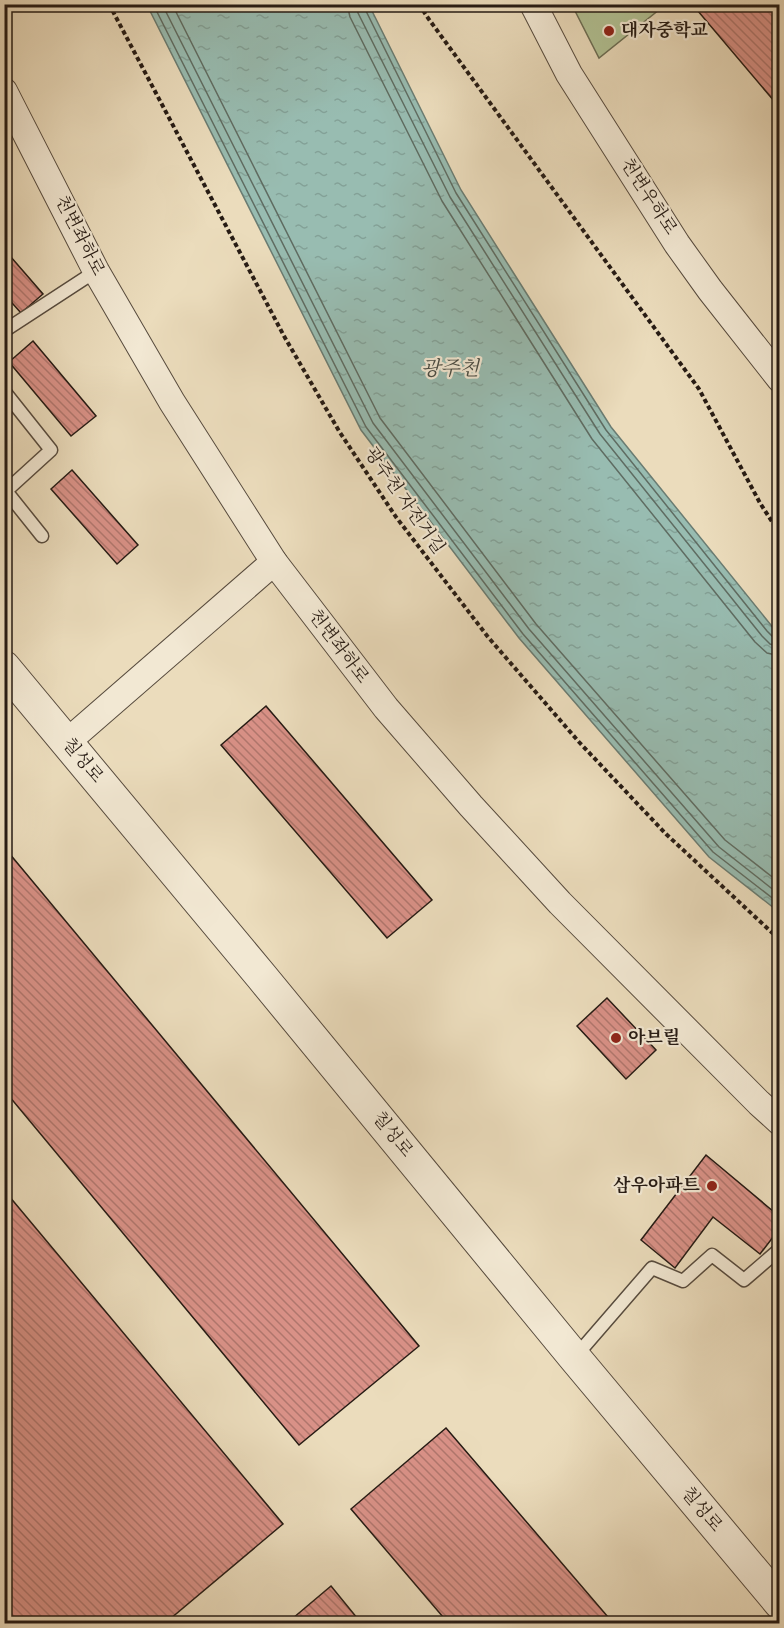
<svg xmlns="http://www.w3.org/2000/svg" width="784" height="1628" font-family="Vollkorn,'Noto Serif KR',serif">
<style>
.green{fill:#b2c294;stroke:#6c6e54;stroke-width:1.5}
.water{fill:url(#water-ripples);stroke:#6a7c72;stroke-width:1.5}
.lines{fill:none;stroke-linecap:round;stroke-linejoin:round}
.shore{stroke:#5f6c62;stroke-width:1.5}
.building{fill:url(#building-back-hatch);stroke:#261b14;stroke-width:1.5}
.service-casing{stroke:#574b3e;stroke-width:15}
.minor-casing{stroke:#574b3e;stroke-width:28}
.tertiary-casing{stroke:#574b3e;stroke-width:34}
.path{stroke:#261b14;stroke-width:4;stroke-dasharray:4.5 3;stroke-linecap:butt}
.service{stroke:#f2e8d3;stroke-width:12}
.minor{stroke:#f2e8d3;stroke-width:26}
.tertiary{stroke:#f2e8d3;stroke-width:32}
.poi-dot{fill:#8f2418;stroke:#f2e8d3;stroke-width:2}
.labels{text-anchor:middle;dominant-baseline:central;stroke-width:4.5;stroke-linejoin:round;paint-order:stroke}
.poi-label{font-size:18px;font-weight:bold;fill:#261b14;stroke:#f2e8d3;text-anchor:start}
.street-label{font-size:18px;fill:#261b14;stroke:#f2e8d3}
.water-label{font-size:20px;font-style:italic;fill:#484b43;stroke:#f2e8d3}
</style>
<defs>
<pattern id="water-ripples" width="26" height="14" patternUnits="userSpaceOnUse" patternTransform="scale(1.5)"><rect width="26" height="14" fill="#98bcb1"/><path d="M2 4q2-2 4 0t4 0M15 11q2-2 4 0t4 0" fill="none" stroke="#83a197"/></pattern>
<pattern id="building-back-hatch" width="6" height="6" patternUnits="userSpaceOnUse" patternTransform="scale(1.5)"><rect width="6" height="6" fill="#d99187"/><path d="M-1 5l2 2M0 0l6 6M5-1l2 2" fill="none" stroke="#b0766d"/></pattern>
</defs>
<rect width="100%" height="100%" fill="#ebdcbc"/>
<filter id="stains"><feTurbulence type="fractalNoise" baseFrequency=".00333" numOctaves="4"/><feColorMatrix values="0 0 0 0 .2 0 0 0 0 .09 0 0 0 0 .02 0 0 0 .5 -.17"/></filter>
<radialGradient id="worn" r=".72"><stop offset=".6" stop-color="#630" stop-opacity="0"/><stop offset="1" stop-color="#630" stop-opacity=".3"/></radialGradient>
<polygon class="green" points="572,5 665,5 599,58"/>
<polygon class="water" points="147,5 369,5 461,190 611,427 779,635 779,912 709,857 519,638 361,430"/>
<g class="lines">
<g class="shore">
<polyline points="153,4 366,427 523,634 713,852 780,904"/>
<polyline points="162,4 373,423 529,629 719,847 780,895"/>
<polyline points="172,4 380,418 536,624 725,840 780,883"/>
<polyline points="347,4 350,17 442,201 592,439 755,642 767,653 780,656"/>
<polyline points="356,4 358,13 450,197 600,434 762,636 770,644 780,647"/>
<polyline points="364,4 365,9 456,193 606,430 767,631 774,638 780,639"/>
</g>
</g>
<g class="building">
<polygon points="692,4 776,4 780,8 780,108"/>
<polygon points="4,249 43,294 21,313 4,294"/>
<polygon points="33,341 96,416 71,436 9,362"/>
<polygon points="72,470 138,545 117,564 51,489"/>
<polygon points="266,706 432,900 387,938 221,745"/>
<polygon points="4,847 419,1346 299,1445 4,1090"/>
<polygon points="607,998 656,1050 626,1079 577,1026"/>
<polygon points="706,1155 780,1217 780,1228 760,1254 713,1217 675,1268 641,1240"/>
<polygon points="4,1190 283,1524 164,1624 4,1624"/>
<polygon points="446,1428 614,1624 449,1624 351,1509"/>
<polygon points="331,1586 362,1624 286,1624"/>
</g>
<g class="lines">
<g class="service-casing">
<g id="service">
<polyline points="4,331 96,271"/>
<polyline points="4,391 51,450 6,491 4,489"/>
<polyline points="6,491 42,536"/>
<polyline points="575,1357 652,1268 683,1281 712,1255 744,1280 780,1249"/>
</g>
</g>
<g class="minor-casing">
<g id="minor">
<polyline points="533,4 569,74 677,244 710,290 780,379"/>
<polyline points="4,91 96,271 172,402 274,562 386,708 471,806 560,903 759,1103 780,1122"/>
<polyline points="67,742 274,562"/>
</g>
</g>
<g class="tertiary-casing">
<polyline id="tertiary" points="4,667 262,977 575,1358 780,1603"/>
</g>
<g class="path">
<polyline points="109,4 284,336 339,431 396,517 488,637 579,742 666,834 780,940"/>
<polyline points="419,4 428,18 699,389 760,503 780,534"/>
</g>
<use href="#service" class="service"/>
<use href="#minor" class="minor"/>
<use href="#tertiary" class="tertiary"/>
</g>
<g class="poi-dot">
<circle cx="609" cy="31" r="6"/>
<circle cx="616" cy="1038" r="6"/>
<circle cx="712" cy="1186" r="6"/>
</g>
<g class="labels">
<g class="poi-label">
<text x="621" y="31">대자중학교</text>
<text x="628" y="1038">아브릴</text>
<text x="700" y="1186" text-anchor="end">삼우아파트</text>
</g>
<g class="street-label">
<text transform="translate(648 197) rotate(57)">천변우하로</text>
<text transform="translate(79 236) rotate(63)">천변좌하로</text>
<text transform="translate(404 501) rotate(55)">광주천 자전거길</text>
<text transform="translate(338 647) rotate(53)">천변좌하로</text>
<text transform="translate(82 761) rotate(50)">칠성로</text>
<text transform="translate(392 1135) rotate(51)">칠성로</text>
<text transform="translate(701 1510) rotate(50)">칠성로</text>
</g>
<g class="water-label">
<text x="450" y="370">광주천</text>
</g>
</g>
<rect width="784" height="1628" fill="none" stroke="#ebdcbc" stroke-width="24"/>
<rect x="6" y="6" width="772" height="1616" fill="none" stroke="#261b14" stroke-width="3"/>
<rect x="12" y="12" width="760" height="1604" fill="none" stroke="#261b14" stroke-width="1.5"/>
<rect width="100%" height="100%" filter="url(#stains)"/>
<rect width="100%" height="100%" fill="url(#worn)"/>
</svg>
